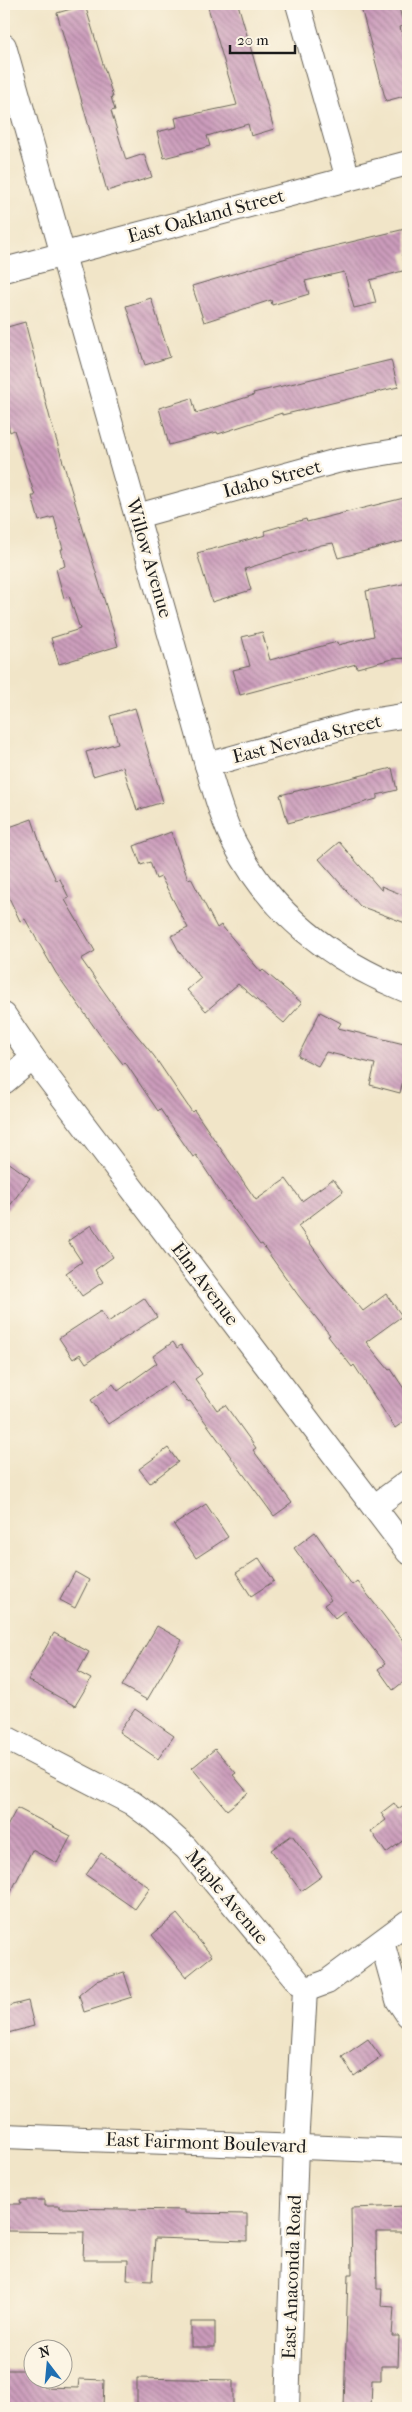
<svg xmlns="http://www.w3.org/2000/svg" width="412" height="2412" font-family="'IM FELL French Canon',serif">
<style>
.building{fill:url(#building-back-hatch)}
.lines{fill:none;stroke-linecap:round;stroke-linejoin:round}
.minor-casing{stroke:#676258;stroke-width:26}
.minor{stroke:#fff;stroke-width:24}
.labels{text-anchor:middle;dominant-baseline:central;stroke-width:5;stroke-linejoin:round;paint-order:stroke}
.street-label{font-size:19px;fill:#1c1c1c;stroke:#fcf5e5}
</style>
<defs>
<pattern id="building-back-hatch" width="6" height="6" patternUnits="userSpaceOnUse" patternTransform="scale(1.25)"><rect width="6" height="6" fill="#cb9bbb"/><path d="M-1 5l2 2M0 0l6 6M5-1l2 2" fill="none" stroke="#a47e97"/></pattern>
</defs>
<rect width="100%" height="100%" fill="#fcf5e5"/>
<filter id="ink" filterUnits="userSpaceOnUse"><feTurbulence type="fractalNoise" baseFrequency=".02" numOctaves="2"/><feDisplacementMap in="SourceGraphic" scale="10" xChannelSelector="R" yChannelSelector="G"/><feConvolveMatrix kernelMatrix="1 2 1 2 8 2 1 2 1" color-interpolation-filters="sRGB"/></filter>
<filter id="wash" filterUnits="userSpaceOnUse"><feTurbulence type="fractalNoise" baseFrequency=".0096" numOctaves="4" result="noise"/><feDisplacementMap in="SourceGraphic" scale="20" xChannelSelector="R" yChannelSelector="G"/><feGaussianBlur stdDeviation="1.12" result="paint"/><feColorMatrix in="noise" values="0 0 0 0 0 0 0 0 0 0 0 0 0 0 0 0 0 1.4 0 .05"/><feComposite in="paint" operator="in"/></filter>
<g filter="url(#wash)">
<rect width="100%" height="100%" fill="#f1e5c8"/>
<g id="blocks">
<g class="building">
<polygon points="207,4 238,4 274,129 251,136 248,124 207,136 210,146 164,158 157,132 177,127 175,118 237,105"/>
<polygon points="360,4 398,4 404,26 400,27 408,57 408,95 386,101"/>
<polygon points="85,5 113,97 111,97 115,110 111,111 126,160 144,154 152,177 107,191 57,13"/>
<polygon points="405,229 408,252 402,254 406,270 370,280 376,303 354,308 344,272 305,281 309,294 272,305 271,300 204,322 192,286 297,255"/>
<polygon points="151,298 170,357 145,365 126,306"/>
<polygon points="25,322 51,422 118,646 59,664 51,638 80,629 69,596 64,598 56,569 65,566 61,549 63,549 54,517 39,521 32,496 35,496 14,430 10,432 4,409 4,328"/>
<polygon points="391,360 398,387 282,415 282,413 218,434 217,432 169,445 159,408 192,398 196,413 254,395 253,393"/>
<polygon points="408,497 408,540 338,558 333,543 321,545 245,569 251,590 212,602 197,553 266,535 264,531 306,519 307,522"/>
<polygon points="408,583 408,658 392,659 357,668 356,664 240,695 233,670 250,666 242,637 262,632 270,660 337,642 338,645 374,636 366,591"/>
<polygon points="135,708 163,802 137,810 123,767 93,776 86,752 118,743 110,716"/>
<polygon points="392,768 397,790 377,795 377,799 288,823 280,795"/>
<polygon points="32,819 43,852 56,880 60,879 69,898 65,900 95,951 81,959 122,1017 154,1056 192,1112 194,1110 256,1200 286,1179 302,1201 333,1179 343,1192 298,1226 329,1270 363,1311 386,1294 402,1316 366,1342 389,1370 391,1369 408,1395 408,1419 395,1428 354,1365 352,1367 328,1336 330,1335 298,1295 262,1244 260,1245 228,1201 227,1202 196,1155 193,1157 160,1109 158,1111 125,1062 123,1064 100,1035 56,973 25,919 20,921 4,887 4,829"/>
<polygon points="171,832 188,879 191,878 217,928 221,925 261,972 263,970 302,1003 284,1023 238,984 206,1011 187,990 201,978 180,953 171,936 188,928 161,877 156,879 150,862 141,865 134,846"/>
<polygon points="339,842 382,891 381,886 408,897 408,924 360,906 319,859"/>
<polygon points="320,1012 341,1023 338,1028 408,1045 408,1058 400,1093 370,1085 375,1064 326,1052 318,1066 298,1056"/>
<polygon points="4,1159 30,1178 4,1214"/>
<polygon points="91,1225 113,1257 95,1270 103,1282 82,1296 66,1273 82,1262 68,1241"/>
<polygon points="144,1298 157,1317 86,1363 80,1354 73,1359 59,1338 101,1311 108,1322"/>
<polygon points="173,1342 177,1348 181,1345 202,1374 195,1379 217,1410 225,1405 256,1448 253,1450 292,1503 274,1516 190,1401 187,1402 172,1382 108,1424 91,1400 113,1384 118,1391 157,1363 153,1356"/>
<polygon points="168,1448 178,1462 150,1483 139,1469"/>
<polygon points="206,1504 228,1537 196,1558 174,1525"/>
<polygon points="315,1532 352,1585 357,1581 408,1647 408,1678 393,1690 378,1669 385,1664 344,1611 335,1618 324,1605 331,1600 294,1548"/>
<polygon points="259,1558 274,1581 251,1596 236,1573"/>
<polygon points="75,1572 89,1580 75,1608 60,1600"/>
<polygon points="157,1626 182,1640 147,1700 122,1686"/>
<polygon points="54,1633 89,1652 78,1672 91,1679 75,1706 28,1680"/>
<polygon points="135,1709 174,1736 158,1759 119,1732"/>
<polygon points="215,1749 236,1773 233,1775 248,1793 227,1810 192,1768"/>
<polygon points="408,1802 408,1837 386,1853 371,1831 386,1820 381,1813 394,1803 398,1809"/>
<polygon points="17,1808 71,1836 57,1863 32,1850 4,1906 4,1832"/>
<polygon points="292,1835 322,1876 301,1891 271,1850"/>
<polygon points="101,1853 150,1888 135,1909 86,1875"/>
<polygon points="177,1914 212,1956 186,1977 152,1935"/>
<polygon points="124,1972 132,1997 84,2012 79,1995 96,1981"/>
<polygon points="28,2001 34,2026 4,2034 4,2007"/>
<polygon points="368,2039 381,2057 354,2076 342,2057"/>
<polygon points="20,2200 45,2200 45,2206 60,2206 60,2208 185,2210 185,2213 247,2214 247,2241 155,2238 152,2281 127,2280 128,2260 83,2260 84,2232 7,2231 8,2204 21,2204"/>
<polygon points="408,2206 408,2232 376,2232 377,2289 382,2289 381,2306 394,2307 392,2336 399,2336 398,2366 381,2366 381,2380 372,2380 371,2408 344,2408 348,2274 352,2274 351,2208"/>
<rect x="191" y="2322" width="24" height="25"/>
<polygon points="4,2370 32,2370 32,2380 43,2380 43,2387 78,2388 79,2379 104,2380 103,2408 4,2408"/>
<polygon points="137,2378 233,2380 233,2408 137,2408"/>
</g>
</g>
</g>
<g filter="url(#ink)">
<use href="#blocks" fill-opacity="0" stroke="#676258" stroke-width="1"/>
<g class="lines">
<g class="minor-casing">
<g id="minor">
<polyline points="298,4 348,179"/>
<path d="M 4,46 L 207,765 C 215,791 222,819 235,844 C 272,915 335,962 408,991"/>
<polyline points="4,270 408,163"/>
<polyline points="137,516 337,461 408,449"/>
<polyline points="207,765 358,723 408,715"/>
<polyline points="4,1015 33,1058 408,1552"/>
<polyline points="4,1082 33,1058"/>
<polyline points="374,1507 408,1482"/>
<polyline points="4,1737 132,1803 155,1820 186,1848 305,1990 296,2146 287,2408"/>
<polyline points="382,1942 398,2000 408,2015"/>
<polyline points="305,1990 327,1982 408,1922"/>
<polyline points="4,2136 408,2151"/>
</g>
</g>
<use href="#minor" class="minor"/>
</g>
</g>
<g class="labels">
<g class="street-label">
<text transform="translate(206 216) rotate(-15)">East Oakland Street</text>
<text transform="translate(272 479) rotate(-15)">Idaho Street</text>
<text transform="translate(149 558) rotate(74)">Willow Avenue</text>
<text transform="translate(307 739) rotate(-14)">East Nevada Street</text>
<text transform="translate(205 1284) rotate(53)">Elm Avenue</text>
<text transform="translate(227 1897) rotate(50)">Maple Avenue</text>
<text transform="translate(206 2143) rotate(2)">East Fairmont Boulevard</text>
<text transform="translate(292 2277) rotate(-88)">East Anaconda Road</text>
</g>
</g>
<rect width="412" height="2412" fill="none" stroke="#fcf5e5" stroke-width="20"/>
<g transform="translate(48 2364) rotate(344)"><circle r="24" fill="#fcf5e5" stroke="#a29e95"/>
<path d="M0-4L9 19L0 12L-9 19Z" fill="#1f6fb2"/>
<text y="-8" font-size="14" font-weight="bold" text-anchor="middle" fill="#1c1c1c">N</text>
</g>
<path d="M230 45v8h65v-8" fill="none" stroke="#1c1c1c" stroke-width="2.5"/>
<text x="237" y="45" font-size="15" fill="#1c1c1c" stroke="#fcf5e5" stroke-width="4" paint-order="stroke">20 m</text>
</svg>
